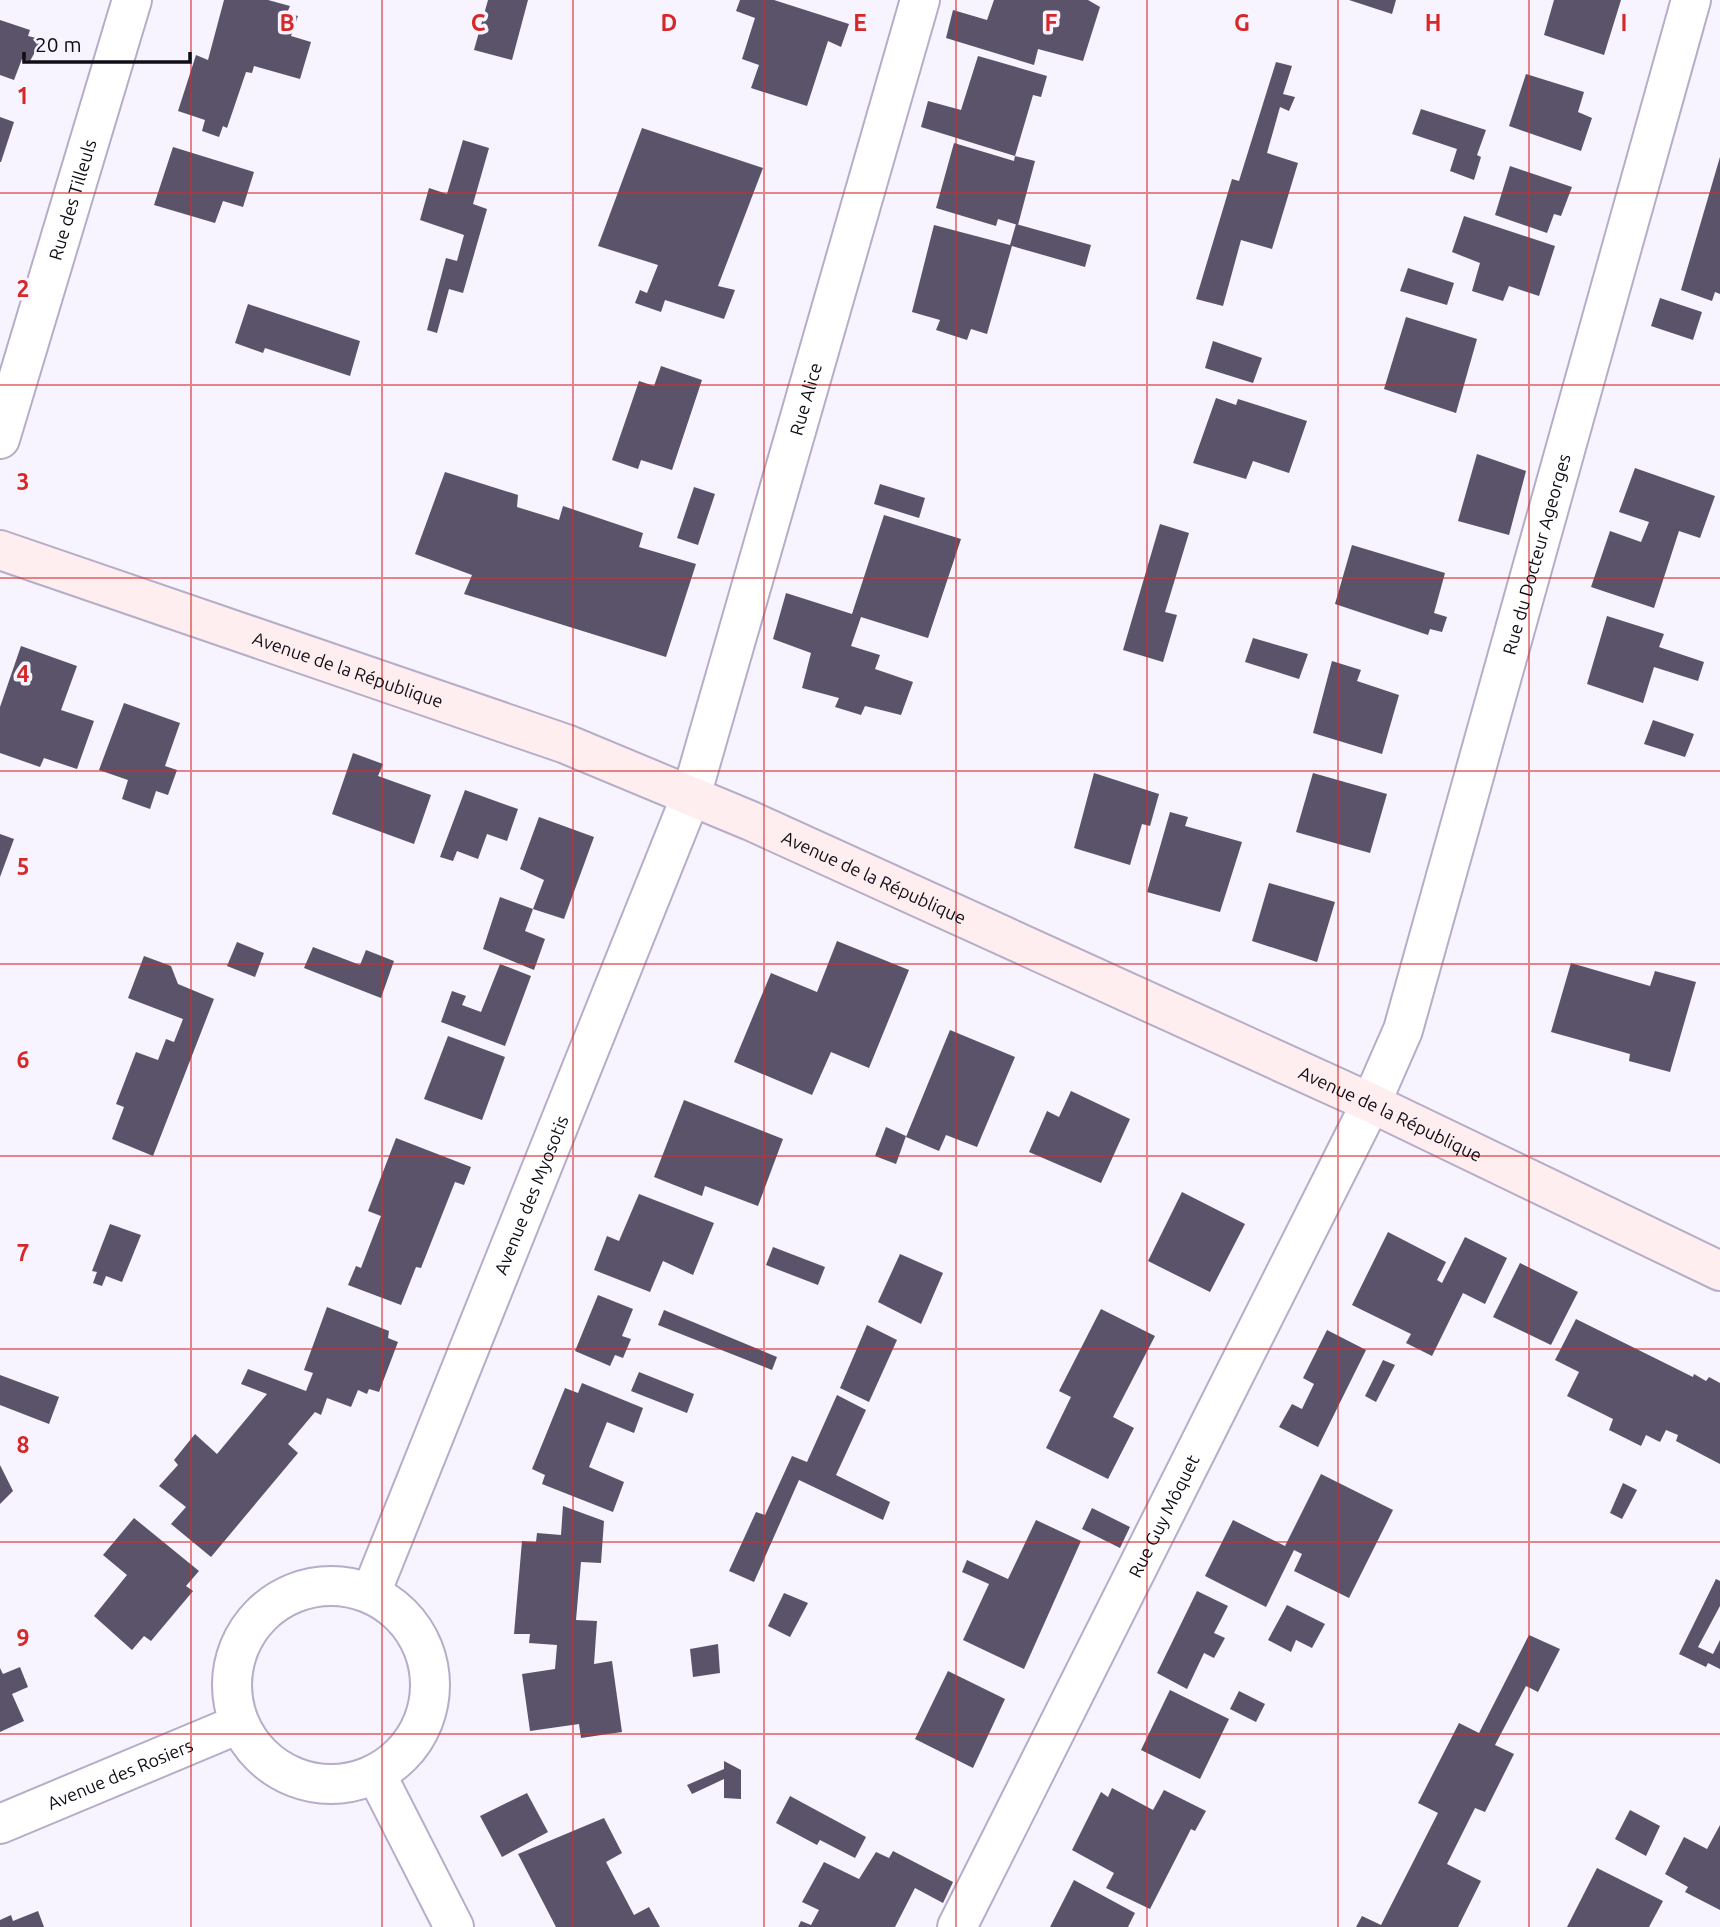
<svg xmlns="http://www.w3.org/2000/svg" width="1720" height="1927" font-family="Ubuntu,sans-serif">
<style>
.building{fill:#5a536a}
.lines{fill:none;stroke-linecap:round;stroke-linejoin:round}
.street-casing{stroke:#b6adc8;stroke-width:42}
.secondary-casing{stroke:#b6adc8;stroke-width:42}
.street{stroke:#fff;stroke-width:38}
.secondary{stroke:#feeef0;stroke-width:38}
.grid{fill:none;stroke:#d62828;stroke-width:2;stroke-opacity:0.55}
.labels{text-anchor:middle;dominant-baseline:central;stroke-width:7;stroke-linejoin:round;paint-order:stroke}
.street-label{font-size:18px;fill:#100d16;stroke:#f7f3ff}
.grid-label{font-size:23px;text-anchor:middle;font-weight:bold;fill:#d62828;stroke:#f7f3ff;stroke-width:7;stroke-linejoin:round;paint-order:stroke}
</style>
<rect width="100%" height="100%" fill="#f7f3ff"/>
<g class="building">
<polygon points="224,0 268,0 290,6 287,13 298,16 291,36 311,42 300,79 254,66 252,73 246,72 227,128 223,126 219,137 202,131 205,120 178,111 196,55 208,60"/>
<polygon points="488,0 528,0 512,60 474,50"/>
<polygon points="740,0 774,0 849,24 841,47 828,41 807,106 751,88 759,65 742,59 755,18 736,11"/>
<polygon points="994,0 1088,0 1100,7 1083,61 1038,49 1034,65 946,38 953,10 987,20"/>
<polygon points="1349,0 1396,0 1392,14"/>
<polygon points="1554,0 1621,0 1604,55 1544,35"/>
<polygon points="0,20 30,30 28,36 36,38 39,45 30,61 22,59 14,80 0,75"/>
<polygon points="978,56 1047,76 1041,97 1033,95 1015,156 921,127 928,101 961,110"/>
<polygon points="1276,62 1292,66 1283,94 1295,97 1289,111 1280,107 1267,153 1298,163 1272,249 1241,240 1223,306 1196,299 1232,179 1239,181"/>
<polygon points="1526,74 1584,92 1578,112 1592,118 1581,151 1509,126"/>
<polygon points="1421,109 1486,130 1477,155 1481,157 1474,180 1450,171 1457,149 1412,134"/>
<polygon points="0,117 14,122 1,162 0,162"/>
<polygon points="642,128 763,168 718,286 735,290 724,319 665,300 661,312 635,303 640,290 647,293 658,265 598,246"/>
<polygon points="463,140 489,148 473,204 487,209 463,293 449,289 437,333 427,330 446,258 457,261 464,235 420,220 429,188 447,194"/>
<polygon points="954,143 1014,161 1015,156 1035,161 1018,225 998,219 996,226 936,208"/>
<polygon points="173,147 254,172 243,207 223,201 215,223 154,205"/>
<polygon points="1720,157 1720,294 1715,292 1712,301 1681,290"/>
<polygon points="1510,166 1572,187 1561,216 1554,214 1547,233 1495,215"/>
<polygon points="1464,216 1555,246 1539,296 1509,286 1503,301 1472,291 1480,263 1452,252"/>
<polygon points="1016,224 1091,245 1085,267 1012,246 987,334 971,329 967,340 936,330 940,320 912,312 934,225 1010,245"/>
<polygon points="1408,268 1454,283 1447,305 1400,291"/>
<polygon points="1660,298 1702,312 1693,340 1651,326"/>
<polygon points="248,304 360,341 350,376 265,348 263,353 235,343"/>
<polygon points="1406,317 1477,339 1456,413 1384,389"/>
<polygon points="1213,341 1262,358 1253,383 1205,368"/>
<polygon points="661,366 702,380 672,470 641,460 638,469 612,460 639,381 654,386"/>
<polygon points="1216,398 1236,405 1238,399 1307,421 1289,473 1253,461 1246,479 1193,463"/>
<polygon points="1477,454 1526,471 1509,535 1458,521"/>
<polygon points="1635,468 1715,496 1700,538 1679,531 1654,608 1591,587 1610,531 1641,542 1649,522 1619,512"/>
<polygon points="445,472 518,495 517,507 559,520 563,506 643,533 639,547 696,564 666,657 464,594 472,575 415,554"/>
<polygon points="880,484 925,498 919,518 874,504"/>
<polygon points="694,487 715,494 698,545 677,538"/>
<polygon points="884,515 961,539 928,638 861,617 851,646 880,655 875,669 913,682 901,715 865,706 861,715 835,707 839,698 802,688 811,653 773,639 786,593 852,614"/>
<polygon points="1160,524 1189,533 1165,612 1177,615 1163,662 1123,650"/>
<polygon points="1352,545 1445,573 1434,613 1447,617 1442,632 1430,629 1428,635 1335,604"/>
<polygon points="1607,616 1664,634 1659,647 1704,662 1698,681 1654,667 1643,703 1587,684"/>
<polygon points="1253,638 1308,654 1299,679 1245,662"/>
<polygon points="21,646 77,666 61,710 94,721 77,769 44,758 40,767 0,753 0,707"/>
<polygon points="1332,661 1361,670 1357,681 1399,695 1382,754 1313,733"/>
<polygon points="124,703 180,723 165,766 177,770 168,795 156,791 150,809 122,799 128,780 99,770"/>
<polygon points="1653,720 1694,734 1685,757 1644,744"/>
<polygon points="353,753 383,764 378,776 431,795 414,844 332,814"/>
<polygon points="1094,773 1159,794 1150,826 1142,824 1130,865 1074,848"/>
<polygon points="1313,773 1387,794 1370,853 1296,832"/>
<polygon points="465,790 518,809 507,841 487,834 478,859 457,851 453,861 440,857"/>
<polygon points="1170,812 1188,817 1185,826 1242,842 1220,912 1147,892"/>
<polygon points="539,817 594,837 564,919 533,909 544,880 520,869"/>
<polygon points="0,834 14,839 0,877"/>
<polygon points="1269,883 1335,902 1317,962 1252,941"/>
<polygon points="500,897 533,909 525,931 545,939 534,970 483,949"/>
<polygon points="837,941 909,970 869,1068 831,1052 812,1095 734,1062 771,973 817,992"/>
<polygon points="237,942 264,953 255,977 227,966"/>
<polygon points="313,947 360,965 366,950 394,961 381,998 304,968"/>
<polygon points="144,956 171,966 178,984 214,999 153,1156 112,1139 124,1107 116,1104 136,1052 158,1060 166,1039 174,1042 183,1019 128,998"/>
<polygon points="1571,963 1650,986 1655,971 1696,982 1670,1072 1629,1061 1630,1054 1551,1032"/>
<polygon points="500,964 531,976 505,1046 441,1022 452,991 466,996 462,1005 481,1012"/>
<polygon points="950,1030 1015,1057 977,1147 946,1135 939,1151 906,1137"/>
<polygon points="448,1036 505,1057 482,1120 424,1099"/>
<polygon points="1071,1091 1130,1119 1101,1183 1029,1152 1047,1111 1059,1117"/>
<polygon points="684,1100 783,1139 758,1206 705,1186 702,1196 654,1177"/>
<polygon points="886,1127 906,1136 896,1164 875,1156"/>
<polygon points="396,1138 471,1167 464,1185 455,1182 421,1268 416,1267 401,1305 348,1285 356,1266 361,1268 381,1216 368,1211"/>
<polygon points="1182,1192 1245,1224 1210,1292 1148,1261"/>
<polygon points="639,1194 714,1223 693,1275 663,1261 650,1292 594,1270 607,1236 619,1241"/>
<polygon points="110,1224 141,1235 122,1282 106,1276 102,1286 93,1283 97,1272 92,1271"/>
<polygon points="1388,1232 1446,1262 1437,1280 1442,1283 1465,1237 1507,1258 1485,1304 1463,1293 1432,1356 1406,1343 1411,1334 1352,1305"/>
<polygon points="773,1247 825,1267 818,1285 766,1265"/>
<polygon points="900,1254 943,1273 921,1324 878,1302"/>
<polygon points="1520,1263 1578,1292 1551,1345 1493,1317"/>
<polygon points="598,1295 633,1309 622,1336 631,1339 623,1358 615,1355 610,1366 575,1351"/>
<polygon points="327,1307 389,1331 388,1338 398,1342 379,1392 369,1389 367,1394 358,1390 351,1407 327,1398 321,1415 315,1412 288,1444 298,1453 211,1557 171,1524 186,1507 159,1486 178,1465 174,1460 195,1434 217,1454 267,1394 241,1384 248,1369 306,1391 313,1373 304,1370"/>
<polygon points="1101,1309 1155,1336 1113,1417 1134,1428 1108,1479 1046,1448 1071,1397 1059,1391"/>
<polygon points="664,1310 777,1357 772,1370 658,1325"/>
<polygon points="1576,1319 1693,1377 1694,1374 1706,1381 1709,1377 1720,1383 1720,1464 1676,1441 1678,1435 1666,1430 1660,1442 1646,1435 1641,1446 1609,1430 1613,1419 1567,1396 1579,1372 1555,1360"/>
<polygon points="867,1325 897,1340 869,1402 840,1388"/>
<polygon points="1327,1330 1366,1350 1318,1447 1279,1427 1292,1404 1302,1409 1314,1384 1303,1378"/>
<polygon points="1383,1360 1395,1365 1376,1402 1365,1396"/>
<polygon points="639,1372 694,1394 687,1413 631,1391"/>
<polygon points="0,1375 59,1397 49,1424 0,1405"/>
<polygon points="582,1383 643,1408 634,1433 607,1422 589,1467 624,1482 613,1512 542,1484 545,1475 532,1469 565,1388 578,1393"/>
<polygon points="837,1395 866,1410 836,1475 890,1502 883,1520 799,1480 754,1582 729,1571 756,1512 765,1515 792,1456 807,1462"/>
<polygon points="0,1465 13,1491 0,1504"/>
<polygon points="1321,1474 1393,1510 1349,1598 1294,1571 1302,1554 1294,1550 1266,1607 1205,1576 1233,1520 1285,1546"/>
<polygon points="1623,1483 1637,1490 1622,1519 1610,1513"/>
<polygon points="563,1506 604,1521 601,1563 581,1562 576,1620 597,1621 594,1664 612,1661 622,1732 581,1738 579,1724 530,1731 522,1674 555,1669 557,1645 529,1643 530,1634 514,1634 522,1541 536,1542 537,1533 561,1535"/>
<polygon points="1092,1508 1130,1527 1120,1548 1082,1529"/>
<polygon points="134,1518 199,1571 186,1586 193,1591 151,1641 144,1636 132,1650 94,1616 127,1575 103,1555"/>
<polygon points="1036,1520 1081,1541 1024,1669 963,1640 989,1584 962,1572 967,1560 1008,1579"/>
<polygon points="1716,1579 1720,1581 1720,1606 1698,1647 1713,1654 1720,1640 1720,1669 1708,1663 1706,1667 1679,1654"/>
<polygon points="1197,1591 1228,1606 1214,1633 1225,1638 1214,1658 1204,1653 1187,1689 1157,1673"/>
<polygon points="784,1593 808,1603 790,1637 768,1626"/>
<polygon points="1287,1605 1325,1624 1312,1648 1296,1640 1291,1652 1268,1640"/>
<polygon points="1529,1635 1560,1649 1538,1692 1526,1686 1495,1745 1514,1754 1485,1812 1475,1808 1447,1864 1481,1881 1458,1927 1356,1927 1362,1916 1381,1925 1438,1813 1418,1803 1459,1723 1479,1733"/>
<polygon points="718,1644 720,1673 693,1677 690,1649"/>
<polygon points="20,1667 28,1687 12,1694 24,1721 0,1732 0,1668 3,1674"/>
<polygon points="948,1671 1005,1699 973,1768 915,1739"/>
<polygon points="1170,1690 1229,1719 1200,1779 1141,1750"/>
<polygon points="1239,1691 1265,1704 1256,1722 1230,1709"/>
<polygon points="724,1761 741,1770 741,1799 724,1798 724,1779 692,1794 687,1785 724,1769"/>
<polygon points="1112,1788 1153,1810 1164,1790 1206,1811 1195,1831 1191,1829 1150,1909 1106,1888 1114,1873 1072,1850 1101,1792 1108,1797"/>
<polygon points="527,1793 548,1832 502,1857 480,1816"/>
<polygon points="790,1796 866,1837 855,1858 820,1840 817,1845 776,1823"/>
<polygon points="1630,1810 1660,1826 1646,1856 1615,1839"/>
<polygon points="604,1818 622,1853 606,1862 634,1915 649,1907 660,1927 556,1927 518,1854"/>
<polygon points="1720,1825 1720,1910 1685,1892 1688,1887 1665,1874 1684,1837 1707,1849"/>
<polygon points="893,1851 953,1882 943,1903 915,1888 895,1927 798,1927 801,1921 811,1925 819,1910 802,1902 824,1862 859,1879 876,1852 889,1858"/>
<polygon points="1597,1868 1663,1901 1649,1927 1567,1927"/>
<polygon points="1074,1880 1135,1913 1128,1927 1050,1927"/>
<polygon points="38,1911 44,1927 0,1927 0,1920 11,1915 13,1921"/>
</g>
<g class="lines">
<g class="street-casing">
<g id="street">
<path id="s1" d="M 0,439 L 132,0"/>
<circle cx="331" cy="1685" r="99"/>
<path id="s2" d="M 371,1593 L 691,796 L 920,0"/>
<polyline points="376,1774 454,1927"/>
<path id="s3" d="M 0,1824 L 239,1724"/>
<path id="s4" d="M 957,1927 L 1371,1103 L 1403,1030 L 1691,0"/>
</g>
</g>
<g class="secondary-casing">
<g id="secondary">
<path id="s5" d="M 0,550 L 566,744 L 751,821 L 1371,1103 L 1720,1271"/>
</g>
</g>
<use href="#street" class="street"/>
<use href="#secondary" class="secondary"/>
</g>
<path class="grid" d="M 191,0 L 191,1927M 382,0 L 382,1927M 573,0 L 573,1927M 764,0 L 764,1927M 956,0 L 956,1927M 1147,0 L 1147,1927M 1338,0 L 1338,1927M 1529,0 L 1529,1927M 0,193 L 1720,193M 0,385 L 1720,385M 0,578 L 1720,578M 0,771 L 1720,771M 0,964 L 1720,964M 0,1156 L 1720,1156M 0,1349 L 1720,1349M 0,1542 L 1720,1542M 0,1734 L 1720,1734"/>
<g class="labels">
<g class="street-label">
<text stroke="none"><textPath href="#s1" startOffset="250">Rue des Tilleuls</textPath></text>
<text stroke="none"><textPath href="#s2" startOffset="1272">Rue Alice</textPath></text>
<text stroke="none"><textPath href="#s4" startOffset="1496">Rue du Docteur Ageorges</textPath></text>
<text stroke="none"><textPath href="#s5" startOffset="368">Avenue de la République</textPath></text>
<text stroke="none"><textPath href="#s5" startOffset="934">Avenue de la République</textPath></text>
<text stroke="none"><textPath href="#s5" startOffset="1502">Avenue de la République</textPath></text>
<text stroke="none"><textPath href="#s2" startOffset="429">Avenue des Myosotis</textPath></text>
<text stroke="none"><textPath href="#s4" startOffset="460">Rue Guy Môquet</textPath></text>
<text stroke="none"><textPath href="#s3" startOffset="130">Avenue des Rosiers</textPath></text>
</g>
</g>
<g class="grid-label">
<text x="287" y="31">B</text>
<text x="478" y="31">C</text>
<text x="669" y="31">D</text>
<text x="860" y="31">E</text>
<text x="1051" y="31">F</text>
<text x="1242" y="31">G</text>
<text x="1433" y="31">H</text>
<text x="1624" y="31">I</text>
<text x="23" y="104">1</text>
<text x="23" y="297">2</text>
<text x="23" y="490">3</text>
<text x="23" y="682">4</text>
<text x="23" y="875">5</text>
<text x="23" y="1068">6</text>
<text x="23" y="1261">7</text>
<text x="23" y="1453">8</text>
<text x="23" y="1646">9</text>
</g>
<path d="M24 52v10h166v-10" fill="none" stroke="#100d16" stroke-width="3.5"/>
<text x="35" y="52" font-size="21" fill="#100d16" stroke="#f7f3ff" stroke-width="5" paint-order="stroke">20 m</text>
</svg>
